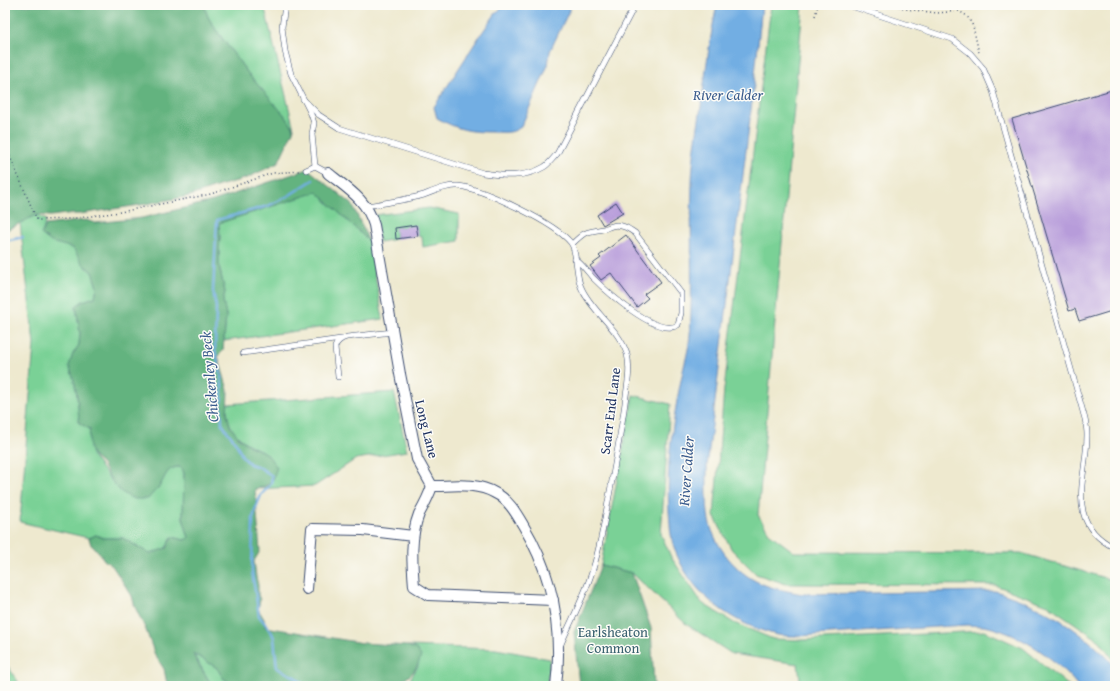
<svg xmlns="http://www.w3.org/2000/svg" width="1120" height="691" font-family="'Gentium Book Plus',serif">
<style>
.green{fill:#7ad196;stroke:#4a807a}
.forest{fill:#63b37f;stroke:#3f716e}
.water{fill:#72aee3;stroke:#466ea0}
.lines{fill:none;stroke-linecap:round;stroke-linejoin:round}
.stream{stroke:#72aee3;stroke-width:2.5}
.building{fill:#b79cda}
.service-casing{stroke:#3b4b6f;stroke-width:6}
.minor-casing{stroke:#3b4b6f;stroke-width:12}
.path{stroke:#3b4b6f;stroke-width:1.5;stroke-dasharray:1 3;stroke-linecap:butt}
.service{stroke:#fff;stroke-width:5}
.minor{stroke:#fff;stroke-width:10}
.labels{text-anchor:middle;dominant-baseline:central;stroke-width:3;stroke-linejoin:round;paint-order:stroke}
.street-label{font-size:14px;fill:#1b2f5e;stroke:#fdfcf7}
.park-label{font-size:14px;fill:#38606f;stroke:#fdfcf7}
.water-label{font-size:15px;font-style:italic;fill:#395b8d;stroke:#fdfcf7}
</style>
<rect width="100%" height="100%" fill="#fdfcf7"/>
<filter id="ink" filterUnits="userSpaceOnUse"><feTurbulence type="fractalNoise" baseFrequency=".025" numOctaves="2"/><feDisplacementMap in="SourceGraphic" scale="8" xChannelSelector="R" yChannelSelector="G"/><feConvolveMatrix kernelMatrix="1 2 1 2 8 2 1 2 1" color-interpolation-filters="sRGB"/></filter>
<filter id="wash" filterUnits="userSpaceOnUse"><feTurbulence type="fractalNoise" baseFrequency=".012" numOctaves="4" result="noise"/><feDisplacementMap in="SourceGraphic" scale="16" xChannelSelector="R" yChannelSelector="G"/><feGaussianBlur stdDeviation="0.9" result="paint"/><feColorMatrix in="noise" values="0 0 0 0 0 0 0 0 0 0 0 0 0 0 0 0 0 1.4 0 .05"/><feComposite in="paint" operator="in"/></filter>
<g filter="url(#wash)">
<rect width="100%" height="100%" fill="#eee9cf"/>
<g class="green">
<polygon points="204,5 264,5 294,129 286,117 250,76 216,30 208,17"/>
<polygon points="771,5 803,5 758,515 770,534 794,552 1021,553 1115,581 1115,662 1100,641 1048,605 995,585 786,584 756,574 732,550 714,516 724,389"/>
<polygon points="317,192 369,241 383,319 224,341 226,315 223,301 225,292 219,266 219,250 220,237 219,223"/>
<polygon points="429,208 459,214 459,241 423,247 422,237 418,236 416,226 395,228 396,239 379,242 375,215"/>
<path d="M 34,213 L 46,220 L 42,234 L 73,248 L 83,264 L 92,272 L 97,287 L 95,297 L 83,301 L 76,306 L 80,333 L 79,345 L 73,354 L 69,366 C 77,384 78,403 79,423 L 90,429 L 92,456 L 110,479 L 123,493 L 159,487 C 165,476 167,466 181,467 L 184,473 L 183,518 L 189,538 L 184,540 L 172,537 L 166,548 L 150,554 L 123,538 L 103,538 L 96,535 L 89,538 L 20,522 L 34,344 L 20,223 Z"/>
<path d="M 394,392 L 407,451 L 356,459 L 315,486 L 255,489 L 266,487 L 274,478 L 266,453 C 242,442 226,433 227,404 Z"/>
<polygon points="633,395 670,404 661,534 671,557 702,603 734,623 773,639 804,640 985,631 1023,648 1069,686 801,686 798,664 732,654 686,624 632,573 601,565"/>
<polygon points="408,646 496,649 550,659 547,686 421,686 417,682 409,681 418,666 416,649"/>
<polygon points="194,655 202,658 217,668 223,678 235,686 212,686"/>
<polygon points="5,662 21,686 5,686"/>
</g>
<g class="forest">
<polygon points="5,5 204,5 208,17 216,30 250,76 286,117 294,129 278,163 247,178 219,186 190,196 140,205 80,214 65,214 51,216 36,215 5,231"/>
<path d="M 308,169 L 352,204 L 369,241 L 317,192 L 219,223 L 220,237 L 219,250 L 219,266 L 225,292 L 223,301 L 226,315 L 223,351 L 218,356 L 228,390 L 227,414 L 230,426 L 239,438 L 250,446 L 266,453 L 277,467 C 272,483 271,485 255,489 L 260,551 L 254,561 L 256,577 L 258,585 L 258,595 L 260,600 L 258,609 L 264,619 L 265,627 L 363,643 L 408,646 L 416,649 L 421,656 C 411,691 379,686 348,686 L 344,684 L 325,685 L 324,686 L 289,686 L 282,683 L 268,684 L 263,686 L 235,686 L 223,678 L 217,668 L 193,653 C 197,664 206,675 212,686 L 170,686 L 167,684 L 164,669 L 155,655 L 146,630 L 135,607 L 132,596 L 113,567 L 104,560 L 98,551 L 91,545 L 89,538 L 96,535 L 103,538 L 123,538 L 150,554 L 166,548 L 167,549 L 169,542 L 172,537 L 184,540 L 189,538 L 183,518 L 184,473 L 181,467 C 166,466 166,477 159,487 C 155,491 151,495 148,499 C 144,499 139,499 135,499 C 120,496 109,478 103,466 C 101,462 96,460 94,457 C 88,451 89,437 90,429 L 79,423 C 78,403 77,384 69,366 L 73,354 L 79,345 L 80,333 L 76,306 L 83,301 L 95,297 L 97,287 L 92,272 L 83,264 L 73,248 L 51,242 L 41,234 L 46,225 L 86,220 L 95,223 L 142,218 L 213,201 Z"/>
<polygon points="601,565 632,573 651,628 654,686 579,686 574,632"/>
<polygon points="409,681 417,682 421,686 402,686"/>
</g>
<g class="water">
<path d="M 504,5 L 569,5 L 569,11 L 550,51 L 548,65 L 521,127 C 511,134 506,132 494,132 C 469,132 459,130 437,118 L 434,107 L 479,37 L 496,13 Z"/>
<path d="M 717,5 L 762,5 L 753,94 L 757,99 L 752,102 L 707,466 C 707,484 706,503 709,521 C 715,546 736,573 760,583 C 773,589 788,591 802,594 L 995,591 C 1036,604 1064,619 1096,647 C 1101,652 1112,661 1115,668 C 1117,672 1115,681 1115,686 L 1078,686 C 1055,658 1024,636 989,627 C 982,625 974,626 967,625 L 799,636 C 792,636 785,636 778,635 C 731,624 689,593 674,547 C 670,536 670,522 669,511 C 666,467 672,424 681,380 C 684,365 689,350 690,335 C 693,284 690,232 692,181 C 693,154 698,127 702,100 C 706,68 710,37 717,5 Z"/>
</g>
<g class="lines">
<g class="stream">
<polyline points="5,241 23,237"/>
<polyline points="305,686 295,677 277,668 274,638 271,631 259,616 252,572 253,519 255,510 261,495 271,484 272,476 259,467 250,464 242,456 236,443 222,424 221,407 222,387 221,375 215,350 216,307 213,291 217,220 268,206 288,196 313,180"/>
</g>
</g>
<g id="blocks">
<g class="building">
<polygon points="1115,89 1115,310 1079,321 1075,309 1069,311 1012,119"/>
<polygon points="616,202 623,213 603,225 597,215"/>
<polygon points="416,225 418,236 396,239 395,228"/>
<polygon points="626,235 661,282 644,294 648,298 637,307 611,273 601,280 590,266 601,258 599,256"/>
</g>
</g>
</g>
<g filter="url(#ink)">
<use href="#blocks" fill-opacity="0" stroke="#3b4b6f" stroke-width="1"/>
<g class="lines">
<g class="service-casing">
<g id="service">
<polyline points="285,5 282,27 285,51 291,74 311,114 314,123 312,134 315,166"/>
<path d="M 848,5 L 952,39 L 970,53 L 983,68 L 993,91 L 1085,419 C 1086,424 1087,430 1087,435 C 1087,479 1063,522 1115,548"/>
<path d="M 303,99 L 319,115 L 339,128 L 483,173 C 504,176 525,178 544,167 C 549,164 553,158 557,154 L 635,5"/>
<polyline points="306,170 315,166 328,173"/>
<path d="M 366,206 C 385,203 405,200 424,195 C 434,191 447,185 458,186 C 484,189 555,223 571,243 C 577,250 576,277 581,287 C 591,311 618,327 627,354 C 631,369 627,387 625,403 C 621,431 616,458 611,486 C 605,516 601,547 591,575 C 583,599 571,621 561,644"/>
<path d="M 572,244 C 587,230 584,233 603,229 C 606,229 608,227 612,226 C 620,223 628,228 635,233 L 681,293 L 681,313 L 678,325 C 657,338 606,291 592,277 C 586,270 582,264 575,259"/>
<polyline points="243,353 341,339"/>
<path d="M 338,377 L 335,347 C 337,341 341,339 347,337 L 393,332"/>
</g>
</g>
<g class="minor-casing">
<g id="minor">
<path d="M 328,173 C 348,189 367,200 374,225 L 400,374 L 417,459 L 432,486 C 453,486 476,482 495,493 C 508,499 516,513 523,525 C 553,575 563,628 556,686"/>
<path d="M 432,486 C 429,496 424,505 419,514 C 410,537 412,562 414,586 L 428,595 L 553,600"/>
<polyline points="307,589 312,529 363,530 413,536"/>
</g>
</g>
<g class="path">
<polyline points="895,5 906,9 937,13 959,11 967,16 973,26 979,53"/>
<polyline points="815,16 818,5"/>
<polyline points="5,145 37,220 70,219 120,212 211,194 273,173 300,171"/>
</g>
<use href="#service" class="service"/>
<use href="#minor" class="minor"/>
</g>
</g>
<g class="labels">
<g class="street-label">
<text transform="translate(610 411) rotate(-83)">Scarr End Lane</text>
<text transform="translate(427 429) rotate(76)">Long Lane</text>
</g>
<g class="park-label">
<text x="613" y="632">Earlsheaton<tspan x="613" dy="16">Common</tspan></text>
</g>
<g class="water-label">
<text x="728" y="94">River Calder</text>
<text transform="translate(209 377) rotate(-95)">Chickenley Beck</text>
<text transform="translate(686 471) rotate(-86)">River Calder</text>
</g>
</g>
<rect width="1120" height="691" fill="none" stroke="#fdfcf7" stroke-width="20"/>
</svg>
